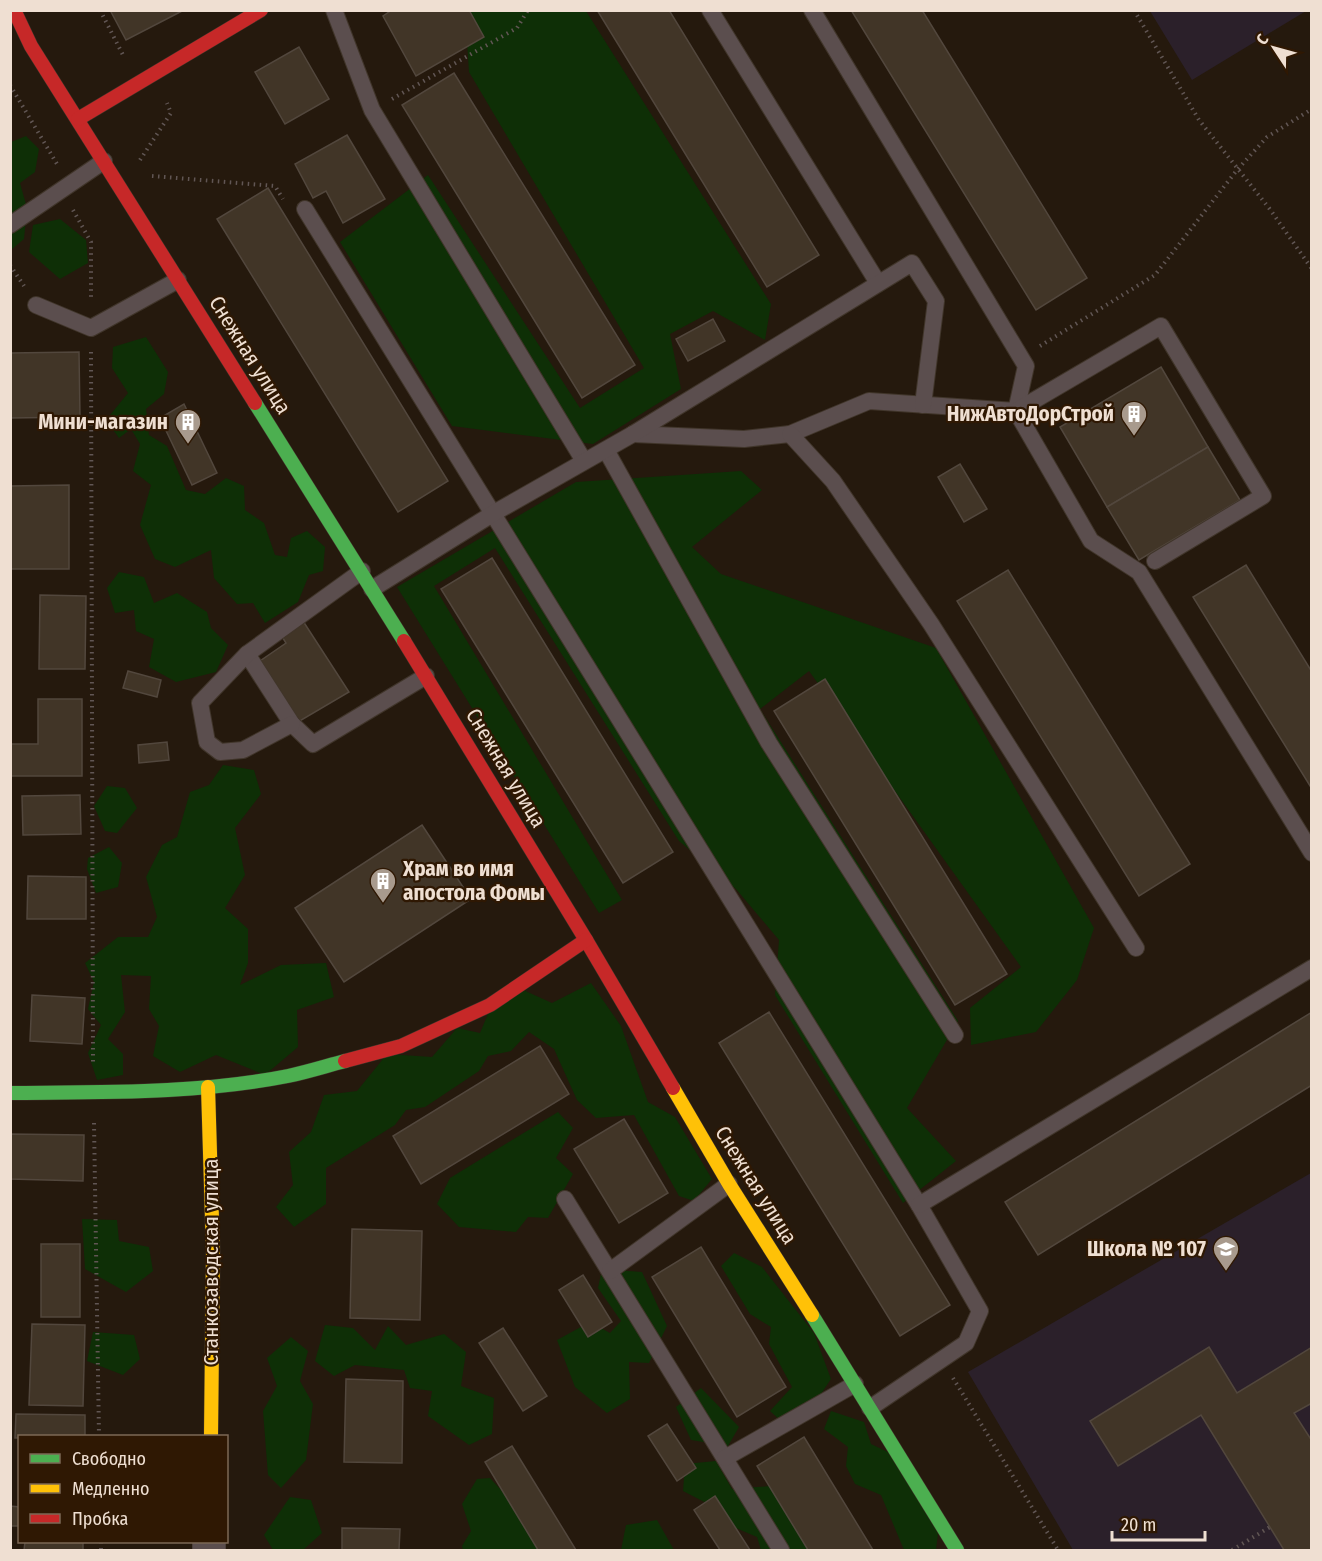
<svg xmlns="http://www.w3.org/2000/svg" width="1322" height="1561" font-family="'Fira Sans Condensed',sans-serif">
<style>
.education{fill:#2b202a}
.green{fill:#0e2f06}
.building{fill:#413527;stroke:#52473d;stroke-width:1.5}
.lines{fill:none;stroke-linecap:round;stroke-linejoin:round}
.lane-casing{stroke:#40352a;stroke-width:18}
.street-casing{stroke:#40352a;stroke-width:34}
.fast-casing{stroke:#40352a;stroke-width:15}
.slow-casing{stroke:#40352a;stroke-width:15}
.jam-casing{stroke:#40352a;stroke-width:15}
.path{stroke:#615654;stroke-width:4;stroke-dasharray:1.5 4.5;stroke-linecap:butt}
.lane{stroke:#5b4e4e;stroke-width:16}
.street{stroke:#5b4e4e;stroke-width:33}
.fast{stroke:#4caf50;stroke-width:14}
.slow{stroke:#ffc107;stroke-width:14}
.jam{stroke:#c62828;stroke-width:14}
.labels{text-anchor:middle;dominant-baseline:central;stroke-width:4.5;stroke-linejoin:round;paint-order:stroke}
.street-label{font-size:21px;fill:#efdfd2;stroke:#2f1803}
.poi-label{font-size:21px;font-weight:bold;fill:#efdfd2;stroke:#2f1803;text-anchor:end}
</style>
<rect width="100%" height="100%" fill="#25190d"/>
<g class="education">
<polygon points="1150,11 1306,11 1192,80"/>
<polygon points="1311,1173 1311,1550 1073,1550 968,1372"/>
</g>
<g class="green">
<polygon points="465,11 586,11 771,304 765,340 713,311 670,334 681,389 593,444 452,426 340,242 428,175 580,408 644,368 469,72"/>
<polygon points="26,136 39,149 35,172 20,183 27,208 24,239 11,250 11,142"/>
<polygon points="60,219 86,240 88,263 60,279 29,252 33,225"/>
<polygon points="146,337 168,372 164,394 146,409 149,435 167,446 186,490 205,494 226,478 244,486 245,510 264,523 275,555 287,557 291,538 307,531 325,547 323,571 309,575 298,602 265,623 253,603 237,604 214,578 211,550 175,567 155,559 140,525 151,485 133,471 140,444 131,429 119,438 106,420 128,393 112,368 113,347"/>
<polygon points="741,471 762,490 692,547 721,574 936,648 1094,928 1077,980 1036,1032 971,1045 970,1008 1021,967 809,671 760,709 958,1021 907,1108 956,1161 903,1203 775,995 779,940 736,889 679,841 495,548 434,586 622,900 599,913 397,587 576,482"/>
<polygon points="119,572 144,577 154,603 177,593 207,612 211,628 228,645 216,672 176,682 149,667 154,639 136,631 134,610 115,613 107,588"/>
<polygon points="223,765 254,770 261,794 235,828 245,875 225,908 248,929 248,963 240,985 281,965 326,963 334,997 297,1010 298,1047 265,1075 216,1055 180,1072 153,1056 159,1026 149,1009 151,976 121,975 125,1012 108,1039 123,1054 123,1075 97,1080 88,1053 101,1025 88,1009 94,982 85,963 118,937 148,937 157,917 146,877 162,845 177,837 190,792 209,785"/>
<polygon points="107,786 125,788 137,808 117,833 105,831 94,806"/>
<polygon points="109,847 122,863 118,887 96,893 87,869 88,858"/>
<polygon points="591,983 621,1026 648,1102 675,1117 712,1179 694,1201 679,1196 634,1115 596,1118 577,1100 554,1049 529,1032 511,1051 488,1056 479,1071 425,1107 406,1110 395,1125 326,1168 326,1204 294,1227 276,1207 293,1185 289,1152 311,1132 324,1095 357,1091 387,1054 432,1057 457,1028 480,1033 490,1009 521,989 552,1003"/>
<polygon points="558,1112 573,1128 556,1158 573,1174 548,1218 528,1217 516,1232 459,1227 437,1204 450,1178"/>
<polygon points="82,1219 117,1220 119,1241 149,1247 153,1271 126,1292 85,1269"/>
<polygon points="734,1253 762,1267 814,1333 831,1379 815,1403 782,1422 770,1411 792,1387 769,1344 771,1327 750,1314 721,1266"/>
<polygon points="602,1269 642,1272 667,1326 649,1363 629,1362 630,1399 607,1413 575,1387 557,1340 590,1322 610,1333 621,1321 598,1288"/>
<polygon points="325,1325 353,1328 375,1350 388,1326 406,1345 444,1334 466,1352 461,1386 494,1398 492,1434 469,1445 428,1416 432,1391 410,1388 404,1370 355,1365 334,1376 315,1361"/>
<polygon points="93,1332 134,1335 140,1359 123,1375 87,1361"/>
<polygon points="291,1337 308,1351 300,1381 313,1404 306,1460 281,1488 268,1475 263,1411 277,1386 267,1358"/>
<polygon points="701,1388 739,1427 728,1446 691,1440 676,1407"/>
<polygon points="831,1411 864,1422 871,1444 892,1454 938,1533 936,1550 904,1550 881,1495 855,1484 846,1466 848,1447 824,1429"/>
<polygon points="716,1461 732,1489 770,1486 811,1547 808,1550 761,1550 757,1537 724,1523 714,1507 683,1491 685,1464"/>
<polygon points="490,1478 544,1537 546,1550 463,1550 462,1546 471,1531 462,1504 477,1479"/>
<polygon points="290,1497 311,1500 322,1533 303,1550 273,1550 264,1535"/>
<polygon points="657,1520 674,1550 621,1550 626,1525"/>
</g>
<g class="building">
<polygon points="110,10 184,10 126,40"/>
<polygon points="392,10 469,10 484,37 416,76 383,16"/>
<polygon points="597,10 669,10 819,255 767,287"/>
<polygon points="851,10 922,10 1087,278 1036,310"/>
<polygon points="299,47 329,99 285,124 255,72"/>
<polygon points="454,73 635,365 582,398 402,105"/>
<polygon points="347,135 385,199 343,223 326,191 313,198 295,164"/>
<polygon points="268,188 448,481 398,512 217,219"/>
<polygon points="713,319 725,341 688,361 676,339"/>
<polygon points="79,352 80,417 10,418 10,353"/>
<polygon points="1161,367 1208,447 1107,507 1060,427"/>
<polygon points="184,404 217,473 192,485 160,418"/>
<polygon points="1208,447 1240,500 1139,560 1107,507"/>
<polygon points="960,464 987,509 964,522 938,477"/>
<polygon points="69,485 69,569 10,569 10,486"/>
<polygon points="492,558 673,852 623,883 441,589"/>
<polygon points="1246,565 1312,672 1312,789 1193,597"/>
<polygon points="1008,570 1190,864 1139,896 957,601"/>
<polygon points="40,595 86,596 85,669 39,669"/>
<polygon points="303,621 349,692 298,722 260,661 286,643 281,635"/>
<polygon points="128,671 161,680 157,697 123,688"/>
<polygon points="825,679 1007,974 955,1005 774,711"/>
<polygon points="38,699 82,699 82,776 10,776 10,744 38,744"/>
<polygon points="167,742 169,760 139,763 138,745"/>
<polygon points="80,795 81,834 23,835 22,796"/>
<polygon points="422,825 471,899 344,982 295,908"/>
<polygon points="28,876 86,877 86,919 27,919"/>
<polygon points="32,995 85,998 82,1044 30,1041"/>
<polygon points="769,1012 950,1305 900,1336 719,1043"/>
<polygon points="1312,1012 1312,1085 1038,1255 1005,1202"/>
<polygon points="540,1046 569,1094 421,1184 393,1136"/>
<polygon points="624,1119 668,1193 619,1223 574,1149"/>
<polygon points="10,1134 84,1135 83,1181 10,1179"/>
<polygon points="352,1229 422,1231 420,1320 350,1318"/>
<rect x="41" y="1244" width="39" height="73"/>
<polygon points="701,1247 786,1387 737,1417 652,1277"/>
<polygon points="583,1275 612,1322 588,1337 559,1290"/>
<polygon points="32,1324 85,1325 83,1406 29,1405"/>
<polygon points="503,1328 547,1396 523,1411 479,1343"/>
<polygon points="1209,1347 1237,1393 1312,1347 1312,1403 1294,1413 1312,1441 1312,1550 1284,1550 1201,1415 1118,1466 1090,1421"/>
<polygon points="346,1379 403,1381 402,1463 344,1462"/>
<polygon points="16,1414 85,1415 85,1436 15,1438"/>
<polygon points="667,1424 696,1468 677,1481 648,1436"/>
<polygon points="804,1437 873,1550 808,1550 757,1466"/>
<polygon points="512,1446 576,1550 538,1550 485,1462"/>
<polygon points="715,1496 750,1550 720,1550 694,1510"/>
<polygon points="10,1506 20,1507 20,1526 10,1526"/>
<polygon points="342,1528 400,1529 399,1550 342,1550"/>
<polygon points="25,1542 83,1542 83,1550 24,1550"/>
</g>
<g class="lines">
<g class="lane-casing">
<g id="lane">
<polyline points="334,10 372,110 584,461"/>
<polyline points="710,10 878,283"/>
<polyline points="305,209 919,1205 980,1311 966,1343 870,1408"/>
<polyline points="10,225 104,161"/>
<polyline points="36,305 91,328 178,280"/>
<polyline points="633,434 744,439 790,434 869,401 1016,411 1026,366 812,10"/>
<polyline points="790,434 833,481 931,624 1136,948"/>
<polyline points="606,450 769,743 955,1035"/>
<polyline points="1155,561 1263,496 1161,326 1016,411 1091,541 1139,572 1312,853"/>
<polyline points="372,589 494,513 633,434 912,263 936,301 923,405"/>
<polyline points="247,654 292,724 313,744 426,676"/>
<polyline points="292,724 243,750 220,752 207,742 200,703 247,654 362,571"/>
<polyline points="565,1199 781,1550"/>
<polyline points="919,1205 1312,968"/>
<polyline points="610,1271 729,1184"/>
<polyline points="725,1458 855,1384"/>
</g>
</g>
<g class="street-casing">
<polyline id="street" points="209,1550 209,1542"/>
</g>
<g class="fast-casing">
<g id="fast">
<polyline points="255,403 404,641"/>
<path d="M 10,1093 C 102,1092 197,1094 288,1076 C 307,1072 326,1066 345,1061"/>
<polyline points="812,1315 957,1550"/>
</g>
</g>
<g class="slow-casing">
<g id="slow">
<polyline points="208,1087 213,1252 211,1436"/>
<polyline points="673,1088 729,1184 812,1315"/>
</g>
</g>
<g class="jam-casing">
<g id="jam">
<polyline points="14,10 31,46 255,403"/>
<polyline points="78,119 261,10"/>
<polyline points="404,641 586,940 673,1088"/>
<polyline points="345,1061 401,1046 490,1005 586,940"/>
</g>
</g>
<g class="path">
<polyline points="100,10 123,55"/>
<polyline points="1134,10 1199,120 1269,208 1312,269"/>
<polyline points="10,85 57,164"/>
<polyline points="392,99 517,28 528,10"/>
<polyline points="140,160 171,113 167,103"/>
<polyline points="152,176 275,186 283,199"/>
<polyline points="73,210 91,242 91,300"/>
<polyline points="10,265 24,286"/>
<polyline points="1040,346 1155,275 1237,170 1267,137 1312,109"/>
<polyline points="91,352 93,1062"/>
<polyline points="94,1123 99,1436"/>
<polyline points="953,1378 1058,1550"/>
<polyline points="101,1542 101,1550"/>
<polyline points="1232,1550 1270,1527"/>
</g>
<use href="#lane" class="lane"/>
<use href="#street" class="street"/>
<use href="#fast" class="fast"/>
<use href="#slow" class="slow"/>
<use href="#jam" class="jam"/>
</g>
<defs>
<g id="building-pin" transform="scale(1.35)"><path d="M0 17L-7.5 6A9.5 9.5 0 1 1 7.5 6Z" fill="#a89a8d" stroke="#2f1803"/><path d="M-4-6H4V6H1V3H-1V6H-4ZM-2.5-4.3h1.7v1.8h-1.7ZM.8-4.3h1.7v1.8H.8ZM-2.5-1h1.7V.8h-1.7ZM.8-1h1.7V.8H.8Z" fill="#fff"/></g>
<g id="school-pin" transform="scale(1.35)"><path d="M0 17L-7.5 6A9.5 9.5 0 1 1 7.5 6Z" fill="#a89a8d" stroke="#2f1803"/><path d="M0-5L7-2L0 1L-7-2ZM-4 1L0 2.5L4 1V4Q0 6-4 4Z" fill="#fff"/></g>
</defs>
<g fill-rule="evenodd">
<use href="#building-pin" x="1134" y="414"/>
<use href="#building-pin" x="188" y="422"/>
<use href="#building-pin" x="383" y="881"/>
<use href="#school-pin" x="1226" y="1249"/>
</g>
<g class="labels">
<g class="street-label">
<text transform="translate(250 355) rotate(58)">Снежная улица</text>
<text transform="translate(506 768) rotate(59)">Снежная улица</text>
<text transform="translate(756 1185) rotate(58)">Снежная улица</text>
<text transform="translate(211 1262) rotate(-90)">Станкозаводская улица</text>
</g>
<g class="poi-label">
<text x="1114" y="414">НижАвтоДорСтрой</text>
<text x="168" y="422">Мини-магазин</text>
<text x="403" y="869" text-anchor="start">Храм во имя<tspan x="403" dy="24">апостола Фомы</tspan></text>
<text x="1206" y="1249">Школа № 107</text>
</g>
</g>
<rect width="1322" height="1561" fill="none" stroke="#efdfd2" stroke-width="24"/>
<rect x="18" y="1435" width="210" height="108" fill="#2f1803" stroke="#7c6856" stroke-width="1.5"/>
<rect x="30" y="1454" width="30" height="9" fill="#4caf50" stroke="#7c6856" stroke-width="1.5"/>
<text x="72" y="1465" font-size="18" fill="#efdfd2">Свободно</text>
<rect x="30" y="1484" width="30" height="9" fill="#ffc107" stroke="#7c6856" stroke-width="1.5"/>
<text x="72" y="1495" font-size="18" fill="#efdfd2">Медленно</text>
<rect x="30" y="1514" width="30" height="9" fill="#c62828" stroke="#7c6856" stroke-width="1.5"/>
<text x="72" y="1525" font-size="18" fill="#efdfd2">Пробка</text>
<g transform="translate(1274 48) rotate(306)" stroke="#2f1803" stroke-width="4.5" paint-order="stroke">
<path d="M0-4.5L10 22L0 15L-10 22Z" fill="#efdfd2"/>
<text y="-9" font-size="16" font-weight="bold" text-anchor="middle" fill="#efdfd2">С</text>
</g>
<path d="M1112 1531v9h93v-9" fill="none" stroke="#efdfd2" stroke-width="3"/>
<text x="1121" y="1531" font-size="18" fill="#efdfd2" stroke="#2f1803" stroke-width="4.5" paint-order="stroke">20 m</text>
</svg>
